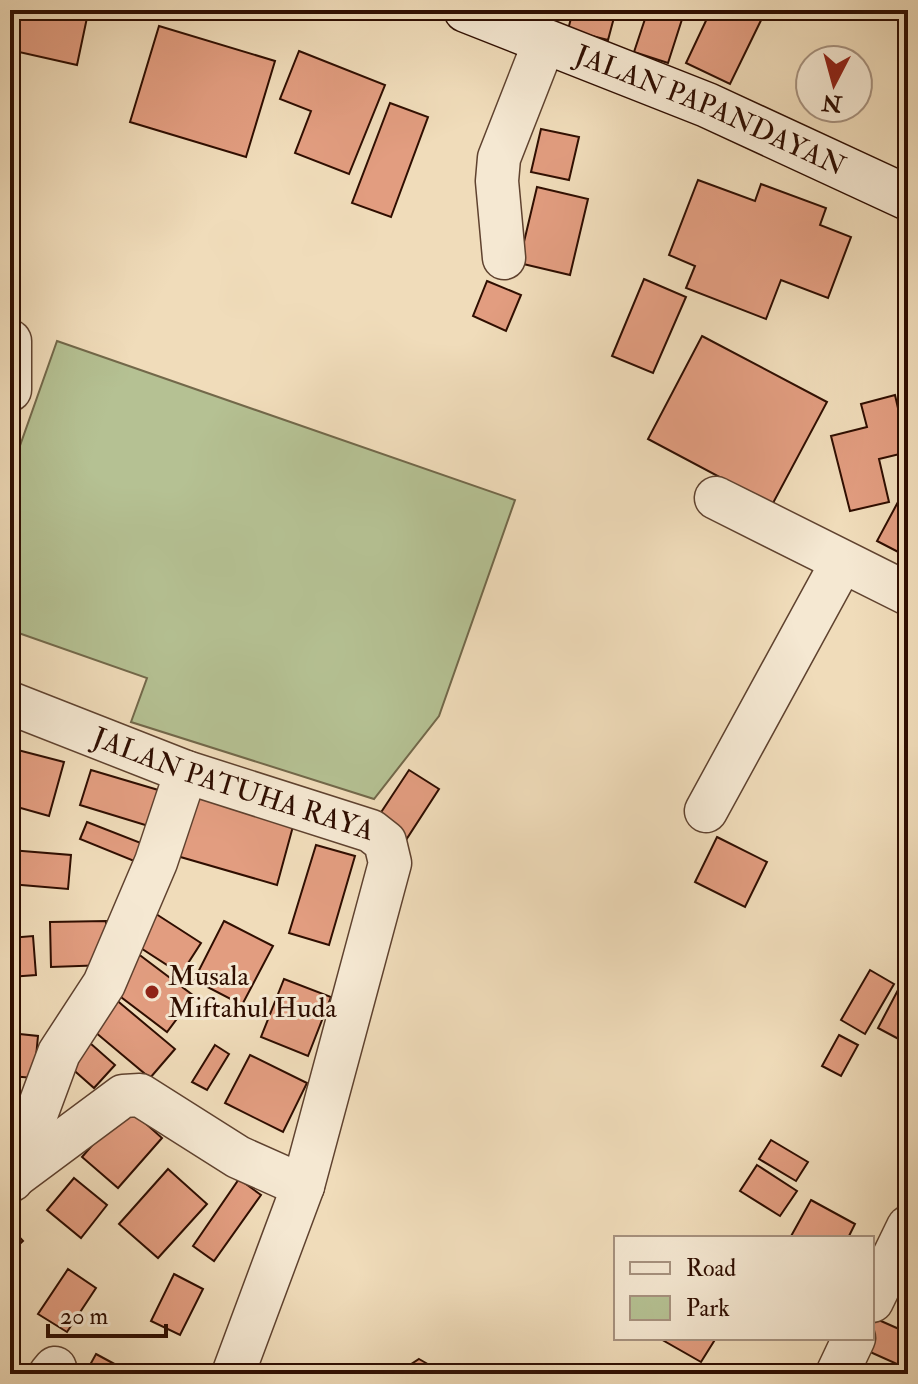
<svg xmlns="http://www.w3.org/2000/svg" width="918" height="1384" font-family="'IM FELL Double Pica',serif">
<style>
.green{fill:#b5c193;stroke:#72684a;stroke-width:2}
.building{fill:#e29d80;stroke:#2f0e01;stroke-width:2}
.lines{fill:none;stroke-linecap:round;stroke-linejoin:round}
.minor-casing{stroke:#5f422f;stroke-width:45}
.secondary-casing{stroke:#2f0e01;stroke-width:47}
.minor{stroke:#f5e8d2;stroke-width:42}
.secondary{stroke:#f5e8d2;stroke-width:44}
.poi-dot{fill:#8f2418;stroke:#f5e8d2;stroke-width:3}
.labels{text-anchor:middle;dominant-baseline:central;stroke-width:6;stroke-linejoin:round;paint-order:stroke}
.street-label{font-size:28px;fill:#2f0e01;stroke:#f5e8d2}
.poi-label{font-size:28px;fill:#2f0e01;stroke:#f5e8d2;text-anchor:start}
</style>
<rect width="100%" height="100%" fill="#f0dcba"/>
<filter id="stains"><feTurbulence type="fractalNoise" baseFrequency=".0025" numOctaves="4"/><feColorMatrix values="0 0 0 0 .2 0 0 0 0 .09 0 0 0 0 .02 0 0 0 .5 -.17"/></filter>
<radialGradient id="worn" r=".72"><stop offset=".6" stop-color="#630" stop-opacity="0"/><stop offset="1" stop-color="#630" stop-opacity=".3"/></radialGradient>
<polygon class="green" points="57,341 515,500 439,716 374,799 131,722 147,678 10,630 10,474"/>
<g class="building">
<polygon points="10,10 88,13 77,65 10,50"/>
<polygon points="573,10 616,10 608,40 568,30"/>
<polygon points="648,10 685,10 668,63 634,52"/>
<polygon points="711,10 766,10 730,84 686,63"/>
<polygon points="159,26 275,61 246,157 130,122"/>
<polygon points="299,51 385,85 349,174 295,153 311,111 280,99"/>
<polygon points="390,103 428,117 391,217 352,203"/>
<polygon points="541,129 579,137 569,180 531,172"/>
<polygon points="698,180 755,201 761,184 826,208 820,225 851,237 828,298 781,280 766,319 686,288 695,266 669,255"/>
<polygon points="537,187 588,199 570,275 519,263"/>
<polygon points="644,279 686,297 653,373 612,356"/>
<polygon points="487,281 521,295 506,331 473,316"/>
<polygon points="702,336 827,402 772,505 648,439"/>
<polygon points="895,395 908,452 879,459 889,502 850,511 831,436 867,427 861,404"/>
<polygon points="905,489 908,491 908,557 877,541"/>
<polygon points="10,748 64,762 49,816 10,805"/>
<polygon points="91,770 165,792 155,828 80,805"/>
<polygon points="409,770 439,789 404,843 374,823"/>
<polygon points="195,791 295,819 277,885 177,856"/>
<polygon points="87,822 146,845 139,863 80,839"/>
<polygon points="717,837 767,862 745,907 695,882"/>
<polygon points="316,845 355,856 329,945 289,933"/>
<polygon points="10,850 71,855 68,889 10,884"/>
<polygon points="153,912 201,943 181,974 133,943"/>
<polygon points="106,921 107,965 51,967 50,922"/>
<polygon points="224,921 273,946 242,1005 194,980"/>
<polygon points="33,936 36,975 10,977 10,938"/>
<polygon points="137,953 194,996 167,1032 109,988"/>
<polygon points="870,970 894,984 865,1034 841,1020"/>
<polygon points="908,971 908,1044 878,1028"/>
<polygon points="284,979 331,997 308,1056 261,1037"/>
<polygon points="108,993 175,1049 150,1078 83,1022"/>
<polygon points="10,1033 38,1036 34,1078 10,1076"/>
<polygon points="839,1035 858,1045 841,1076 822,1066"/>
<polygon points="82,1036 115,1065 94,1088 61,1059"/>
<polygon points="215,1045 229,1054 207,1090 192,1082"/>
<polygon points="250,1055 307,1083 283,1132 225,1103"/>
<polygon points="126,1106 162,1138 118,1188 82,1157"/>
<polygon points="771,1140 808,1162 796,1181 759,1159"/>
<polygon points="757,1165 797,1191 780,1216 740,1191"/>
<polygon points="168,1169 207,1204 158,1258 119,1224"/>
<polygon points="74,1178 107,1205 81,1238 47,1210"/>
<polygon points="239,1179 261,1195 214,1261 193,1246"/>
<polygon points="811,1200 855,1224 848,1238 790,1238"/>
<polygon points="10,1227 23,1241 10,1253"/>
<polygon points="68,1269 96,1288 67,1332 38,1314"/>
<polygon points="174,1274 203,1289 180,1335 151,1321"/>
<polygon points="872,1317 908,1333 908,1369 859,1347 872,1338"/>
<polygon points="659,1338 716,1338 701,1362"/>
<polygon points="96,1354 133,1374 85,1374"/>
<polygon points="10,1356 29,1370 25,1374 10,1374"/>
<polygon points="419,1359 445,1374 396,1374"/>
</g>
<g class="lines">
<g class="minor-casing">
<g id="minor">
<polyline points="504,258 497,181 499,158 544,43"/>
<polyline points="10,341 10,390"/>
<polyline points="716,498 908,594"/>
<path id="s1" d="M 10,703 L 186,772 L 371,831 L 385,842 L 390,863 L 303,1186 L 233,1374"/>
<polyline points="706,811 842,562"/>
<polyline points="10,1180 123,1096 140,1095 238,1157 303,1186"/>
<polyline points="12,1180 59,1053 104,984 156,862 186,772"/>
<polyline points="872,1301 908,1227"/>
<polyline points="50,1374 55,1368"/>
<polyline points="837,1374 854,1338"/>
</g>
</g>
<g class="secondary-casing">
<g id="secondary">
<path id="s2" d="M 466,10 L 707,105 L 908,198"/>
</g>
</g>
<use href="#minor" class="minor"/>
<use href="#secondary" class="secondary"/>
</g>
<circle class="poi-dot" cx="152" cy="992" r="8"/>
<g class="labels">
<g class="street-label">
<text stroke="none"><textPath href="#s2" startOffset="264">JALAN PAPANDAYAN</textPath></text>
<text stroke="none"><textPath href="#s1" startOffset="238">JALAN PATUHA RAYA</textPath></text>
</g>
<g class="poi-label">
<text x="168" y="976">Musala<tspan x="168" dy="32">Miftahul Huda</tspan></text>
</g>
</g>
<rect width="918" height="1384" fill="none" stroke="#f0dcba" stroke-width="40"/>
<rect x="12" y="12" width="894" height="1360" fill="none" stroke="#2f0e01" stroke-width="4"/>
<rect x="20" y="20" width="878" height="1344" fill="none" stroke="#2f0e01" stroke-width="2"/>
<rect x="614" y="1236" width="260" height="104" fill="#f5e8d2" stroke="#a6917e" stroke-width="2"/>
<rect x="630" y="1262" width="40" height="12" fill="#f5e8d2" stroke="#a6917e" stroke-width="2"/>
<text x="686" y="1276" font-size="24" fill="#2f0e01">Road</text>
<rect x="630" y="1296" width="40" height="24" fill="#b5c193" stroke="#a6917e" stroke-width="2"/>
<text x="686" y="1316" font-size="24" fill="#2f0e01">Park</text>
<g transform="translate(834 84) rotate(186)"><circle r="38" fill="#f5e8d2" stroke="#a6917e" stroke-width="2"/>
<path d="M0-6L14 30L0 20L-14 30Z" fill="#8f2418"/>
<text y="-12" font-size="22" font-weight="bold" text-anchor="middle" fill="#2f0e01">N</text>
</g>
<path d="M48 1324v12h118v-12" fill="none" stroke="#2f0e01" stroke-width="4"/>
<text x="60" y="1324" font-size="24" fill="#2f0e01" stroke="#f5e8d2" stroke-width="6" paint-order="stroke">20 m</text>
<rect width="100%" height="100%" filter="url(#stains)"/>
<rect width="100%" height="100%" fill="url(#worn)"/>
</svg>
